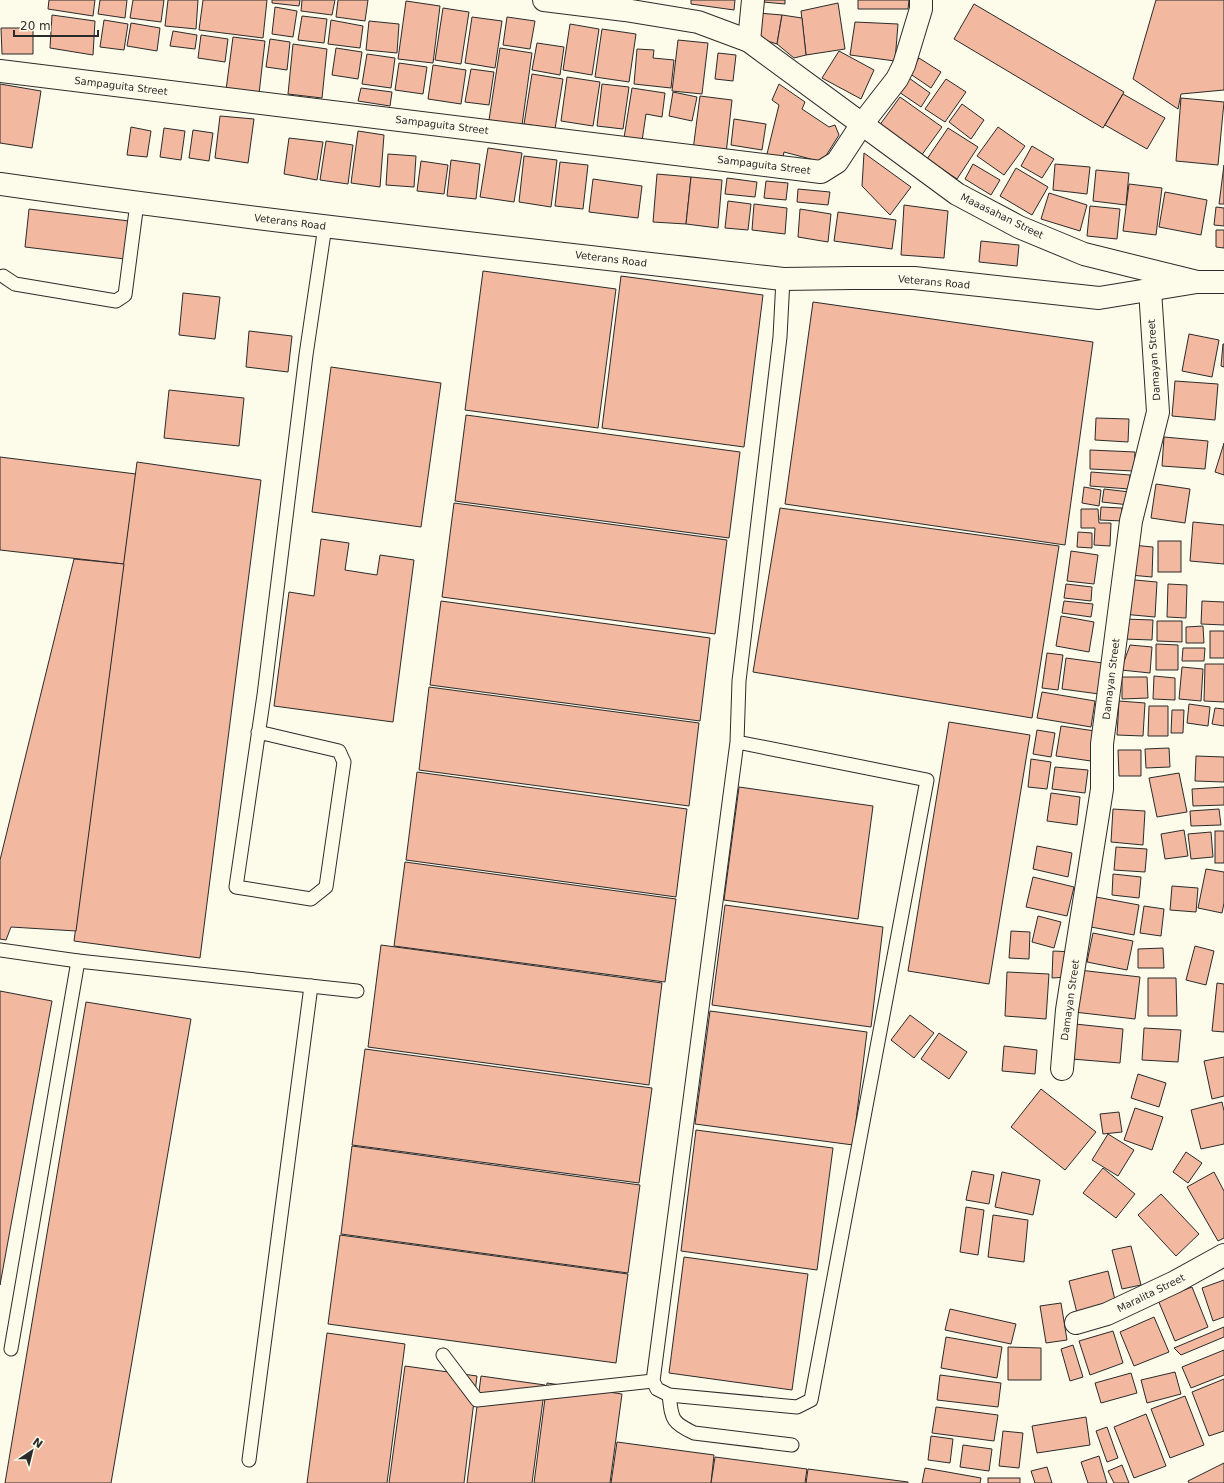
<svg xmlns="http://www.w3.org/2000/svg" width="1224" height="1483" font-family="'DejaVu Sans',sans-serif">
<style>
.building{fill:#f2b8a0;stroke:#2b2b2b}
.lines{fill:none;stroke-linecap:round;stroke-linejoin:round}
.service-casing{stroke:#2b2b2b;stroke-width:15}
.minor-casing{stroke:#2b2b2b;stroke-width:24}
.tertiary-casing{stroke:#2b2b2b;stroke-width:24}
.service{stroke:#fdfbea;stroke-width:13}
.minor{stroke:#fdfbea;stroke-width:22}
.tertiary{stroke:#fdfbea;stroke-width:22}
.labels{text-anchor:middle;dominant-baseline:central;stroke-width:3;stroke-linejoin:round;paint-order:stroke}
.street-label{font-size:10px;fill:#2b2b2b;stroke:#fdfbea}
</style>
<rect width="100%" height="100%" fill="#fdfbea"/>
<g class="building">
<polygon points="49,0 95,0 93,16 48,9"/>
<polygon points="100,0 127,0 125,18 98,14"/>
<polygon points="133,0 164,0 161,22 130,18"/>
<polygon points="168,0 198,0 196,29 165,26"/>
<polygon points="203,0 267,0 263,38 199,30"/>
<polygon points="272,0 300,0 299,6 272,3"/>
<polygon points="302,0 335,0 332,15 301,11"/>
<polygon points="338,0 368,0 365,21 336,17"/>
<polygon points="691,0 735,0 734,10 691,4"/>
<polygon points="763,0 785,0 785,4 763,2"/>
<polygon points="858,0 909,0 908,9 858,9"/>
<polygon points="1156,0 1224,0 1224,90 1181,94 1178,109 1133,79"/>
<polygon points="406,1 440,6 433,63 398,59"/>
<polygon points="838,3 845,49 806,55 801,11"/>
<polygon points="974,4 1124,92 1103,128 954,39"/>
<polygon points="275,7 297,11 293,37 272,34"/>
<polygon points="443,8 469,12 461,64 435,60"/>
<polygon points="758,13 782,15 777,44 761,39 757,29"/>
<polygon points="52,15 95,21 93,55 50,48"/>
<polygon points="782,15 802,18 806,55 794,58 777,44"/>
<polygon points="302,16 327,19 324,43 298,40"/>
<polygon points="472,17 502,21 495,68 465,63"/>
<polygon points="507,17 535,21 530,49 503,45"/>
<polygon points="104,20 128,24 124,50 100,47"/>
<polygon points="331,20 363,26 360,48 328,44"/>
<polygon points="369,21 399,24 397,53 366,50"/>
<polygon points="855,22 898,24 895,61 850,55"/>
<polygon points="131,23 160,28 157,51 127,46"/>
<polygon points="570,24 599,29 592,75 563,70"/>
<polygon points="1,28 33,28 33,54 2,54"/>
<polygon points="602,29 636,34 629,82 595,77"/>
<polygon points="173,31 197,35 195,49 170,46"/>
<polygon points="201,35 228,39 225,62 198,58"/>
<polygon points="233,37 265,41 259,94 226,90"/>
<polygon points="270,39 290,42 287,70 266,67"/>
<polygon points="678,40 708,43 702,94 672,91"/>
<polygon points="537,43 564,47 560,75 532,70"/>
<polygon points="293,44 327,49 322,98 288,94"/>
<polygon points="336,48 362,52 358,79 332,75"/>
<polygon points="500,48 532,53 522,125 489,120"/>
<polygon points="637,49 654,50 653,58 674,60 671,88 634,84"/>
<polygon points="839,51 874,70 861,99 822,78"/>
<polygon points="718,53 736,55 733,81 715,79"/>
<polygon points="367,54 395,58 391,88 362,84"/>
<polygon points="919,58 941,72 931,88 909,73"/>
<polygon points="399,63 427,67 423,94 395,90"/>
<polygon points="433,65 466,70 461,104 428,99"/>
<polygon points="471,69 494,72 489,105 465,102"/>
<polygon points="532,74 563,79 555,129 524,124"/>
<polygon points="567,77 600,82 593,126 561,121"/>
<polygon points="909,78 930,93 921,107 899,92"/>
<polygon points="946,79 966,92 945,122 925,109"/>
<polygon points="0,84 41,91 32,148 0,143"/>
<polygon points="602,84 629,87 623,129 597,126"/>
<polygon points="779,84 805,102 802,109 829,127 835,125 839,135 822,162 784,152 782,162 766,158 779,105 772,100"/>
<polygon points="361,88 392,92 390,106 358,101"/>
<polygon points="632,88 665,93 662,117 646,114 642,141 624,138"/>
<polygon points="673,92 697,97 692,121 669,116"/>
<polygon points="1123,94 1165,118 1147,149 1105,125"/>
<polygon points="700,96 732,100 726,154 693,150"/>
<polygon points="900,97 942,127 921,156 879,126"/>
<polygon points="1181,98 1224,102 1218,165 1176,161"/>
<polygon points="962,104 984,120 971,139 949,122"/>
<polygon points="220,116 254,119 248,163 215,158"/>
<polygon points="734,119 766,124 762,150 731,145"/>
<polygon points="131,127 151,131 147,157 127,155"/>
<polygon points="998,127 1025,146 1004,175 977,156"/>
<polygon points="164,128 185,131 181,160 160,157"/>
<polygon points="948,128 978,147 957,179 927,159"/>
<polygon points="193,130 213,133 209,161 189,158"/>
<polygon points="358,131 384,135 380,187 351,183"/>
<polygon points="289,138 323,142 317,180 284,174"/>
<polygon points="326,141 353,145 348,184 320,180"/>
<polygon points="1032,146 1054,159 1042,178 1021,166"/>
<polygon points="488,148 522,153 514,202 480,197"/>
<polygon points="864,153 911,187 890,215 862,186"/>
<polygon points="388,154 416,156 414,187 386,185"/>
<polygon points="524,156 557,160 551,207 519,202"/>
<polygon points="451,160 480,164 476,199 447,196"/>
<polygon points="421,161 448,165 444,194 417,191"/>
<polygon points="560,162 588,165 583,209 555,206"/>
<polygon points="973,164 1000,180 991,195 965,179"/>
<polygon points="1055,164 1090,167 1087,194 1053,190"/>
<polygon points="1224,165 1224,204 1219,204"/>
<polygon points="1016,168 1048,187 1032,215 1000,196"/>
<polygon points="1096,170 1129,173 1126,205 1093,201"/>
<polygon points="657,174 691,177 686,224 653,222"/>
<polygon points="691,177 722,180 718,228 686,224"/>
<polygon points="727,178 757,182 755,197 725,194"/>
<polygon points="593,179 642,186 638,218 589,212"/>
<polygon points="766,181 788,183 786,200 764,198"/>
<polygon points="1129,184 1162,188 1156,235 1123,231"/>
<polygon points="798,189 830,192 828,205 797,202"/>
<polygon points="1165,192 1207,200 1201,235 1159,227"/>
<polygon points="1049,193 1087,205 1080,231 1041,219"/>
<polygon points="728,201 751,204 748,230 725,228"/>
<polygon points="754,204 787,208 785,234 752,230"/>
<polygon points="904,205 948,211 944,258 901,255"/>
<polygon points="1090,206 1120,209 1117,239 1087,236"/>
<polygon points="1216,207 1224,208 1224,226 1214,225"/>
<polygon points="29,209 129,221 125,259 25,247"/>
<polygon points="800,209 831,214 828,242 798,237"/>
<polygon points="838,212 896,220 892,249 834,241"/>
<polygon points="1216,230 1224,230 1224,248 1216,247"/>
<polygon points="981,241 1019,245 1017,266 979,262"/>
<polygon points="483,271 616,289 598,428 465,410"/>
<polygon points="621,276 763,295 744,447 602,428"/>
<polygon points="183,293 220,297 215,339 179,335"/>
<polygon points="813,302 1093,342 1065,545 785,504"/>
<polygon points="249,331 292,336 288,372 246,367"/>
<polygon points="1189,334 1219,340 1212,377 1182,371"/>
<polygon points="1223,344 1224,344 1224,367 1221,366"/>
<polygon points="331,367 441,383 421,527 312,512"/>
<polygon points="1175,381 1218,384 1215,420 1172,416"/>
<polygon points="169,390 244,398 239,446 164,438"/>
<polygon points="466,415 740,452 729,538 455,501"/>
<polygon points="1096,418 1129,419 1128,442 1095,440"/>
<polygon points="1164,437 1208,441 1205,469 1162,466"/>
<polygon points="1224,443 1224,475 1215,472"/>
<polygon points="1090,450 1135,452 1134,471 1090,469"/>
<polygon points="0,457 136,474 124,564 0,550"/>
<polygon points="137,462 261,480 200,958 74,941"/>
<polygon points="1091,472 1130,475 1129,489 1090,486"/>
<polygon points="1156,484 1190,489 1185,523 1151,518"/>
<polygon points="1084,487 1101,490 1099,506 1082,503"/>
<polygon points="1104,489 1130,492 1129,505 1102,502"/>
<polygon points="454,503 727,540 715,634 442,597"/>
<polygon points="1101,507 1122,508 1122,521 1100,520"/>
<polygon points="780,508 1059,546 1032,718 753,672"/>
<polygon points="1081,509 1098,509 1099,523 1111,523 1110,546 1094,545 1095,528 1081,528"/>
<polygon points="1193,522 1224,525 1224,564 1190,561"/>
<polygon points="1078,532 1092,533 1092,548 1077,547"/>
<polygon points="321,539 349,543 345,570 377,575 380,555 414,560 393,722 274,706 289,592 314,596"/>
<rect x="1158" y="541" width="23" height="31"/>
<polygon points="1132,545 1153,547 1152,577 1130,575"/>
<polygon points="1071,551 1098,555 1094,584 1067,581"/>
<polygon points="74,559 124,564 76,931 11,927 6,940 0,939 0,860"/>
<polygon points="1124,579 1157,582 1155,617 1122,614"/>
<polygon points="1066,584 1092,587 1091,601 1064,598"/>
<polygon points="1168,584 1187,585 1186,618 1167,617"/>
<polygon points="441,601 710,638 700,721 430,685"/>
<polygon points="1064,601 1093,604 1091,617 1062,613"/>
<polygon points="1202,601 1224,602 1224,625 1201,624"/>
<polygon points="1061,616 1094,622 1089,652 1056,646"/>
<polygon points="1124,619 1153,620 1152,640 1124,639"/>
<polygon points="1157,621 1182,621 1182,642 1157,641"/>
<polygon points="1203,626 1204,643 1186,643 1186,627"/>
<rect x="1210" y="631" width="14" height="27"/>
<polygon points="1156,644 1178,645 1178,670 1156,670"/>
<polygon points="1130,645 1152,647 1150,673 1121,670"/>
<polygon points="1183,648 1205,648 1204,661 1182,661"/>
<polygon points="1047,653 1063,655 1058,690 1042,688"/>
<polygon points="1066,658 1103,663 1099,694 1062,689"/>
<polygon points="1205,664 1224,664 1224,702 1204,701"/>
<polygon points="1182,667 1203,669 1201,701 1179,699"/>
<polygon points="1154,676 1175,678 1175,700 1153,699"/>
<polygon points="1122,677 1147,677 1148,698 1122,699"/>
<polygon points="429,687 699,723 689,806 419,770"/>
<polygon points="1042,692 1095,701 1091,727 1037,718"/>
<polygon points="1119,701 1145,703 1143,736 1117,735"/>
<polygon points="1189,704 1210,707 1208,726 1187,723"/>
<polygon points="1149,706 1168,706 1168,736 1148,736"/>
<polygon points="1215,708 1224,709 1224,726 1212,724"/>
<polygon points="1172,710 1184,710 1183,733 1171,733"/>
<polygon points="949,722 1030,735 989,984 908,971"/>
<polygon points="1061,726 1095,731 1091,761 1056,756"/>
<polygon points="1037,730 1055,733 1051,757 1033,754"/>
<polygon points="1169,748 1170,767 1146,768 1145,749"/>
<polygon points="1118,750 1141,750 1141,776 1119,776"/>
<polygon points="1196,756 1224,757 1224,782 1195,781"/>
<polygon points="1031,759 1051,762 1047,789 1028,787"/>
<polygon points="1055,767 1088,770 1085,793 1052,789"/>
<polygon points="417,772 687,809 676,897 406,860"/>
<polygon points="1179,773 1187,812 1157,817 1149,778"/>
<polygon points="739,787 873,806 858,919 724,900"/>
<polygon points="1224,787 1224,805 1193,806 1192,789"/>
<polygon points="1051,793 1080,797 1077,825 1047,821"/>
<polygon points="1113,809 1145,811 1143,845 1111,842"/>
<polygon points="1219,809 1221,825 1191,826 1190,811"/>
<polygon points="1184,830 1188,856 1165,859 1161,834"/>
<rect x="1215" y="831" width="9" height="32"/>
<polygon points="1211,832 1213,857 1191,859 1188,834"/>
<polygon points="1037,846 1072,853 1068,877 1033,869"/>
<polygon points="1116,847 1147,849 1145,872 1114,870"/>
<polygon points="405,862 676,899 665,982 394,946"/>
<polygon points="1206,869 1224,872 1224,903 1222,913 1198,908"/>
<polygon points="1113,874 1141,877 1139,898 1112,895"/>
<polygon points="1033,877 1074,887 1067,916 1026,907"/>
<polygon points="1172,886 1198,888 1196,912 1170,910"/>
<polygon points="1096,897 1139,905 1134,935 1091,927"/>
<polygon points="725,905 883,927 871,1027 712,1005"/>
<polygon points="1144,906 1164,909 1161,936 1140,933"/>
<polygon points="1038,916 1061,922 1054,948 1032,942"/>
<polygon points="1011,931 1030,932 1029,959 1009,958"/>
<polygon points="1093,933 1133,941 1127,970 1087,962"/>
<polygon points="381,945 662,983 649,1085 368,1047"/>
<polygon points="1195,946 1214,951 1206,985 1186,980"/>
<polygon points="1163,948 1164,968 1138,968 1138,949"/>
<polygon points="1053,951 1074,952 1068,977 1052,978"/>
<polygon points="1079,970 1140,977 1135,1019 1074,1012"/>
<polygon points="1007,972 1049,974 1046,1019 1005,1016"/>
<polygon points="1148,978 1176,978 1177,1016 1148,1016"/>
<polygon points="1217,983 1224,984 1224,1032 1212,1031"/>
<polygon points="0,991 52,1001 0,1285"/>
<polygon points="86,1002 191,1019 111,1483 5,1483"/>
<polygon points="710,1011 867,1032 853,1145 695,1124"/>
<polygon points="910,1015 934,1033 914,1058 891,1040"/>
<polygon points="1075,1024 1123,1029 1120,1063 1072,1059"/>
<polygon points="1144,1028 1181,1030 1178,1062 1142,1060"/>
<polygon points="939,1033 967,1052 949,1079 921,1059"/>
<polygon points="1004,1046 1037,1050 1035,1074 1002,1071"/>
<polygon points="365,1049 652,1088 639,1183 352,1145"/>
<polygon points="1224,1057 1224,1096 1212,1099 1204,1061"/>
<polygon points="1138,1074 1166,1083 1159,1107 1131,1098"/>
<polygon points="1041,1089 1096,1132 1065,1170 1011,1127"/>
<polygon points="1222,1102 1224,1111 1224,1144 1201,1149 1191,1110"/>
<polygon points="1135,1108 1163,1117 1152,1150 1124,1140"/>
<polygon points="1119,1112 1122,1132 1103,1134 1100,1114"/>
<polygon points="696,1130 833,1148 817,1270 681,1251"/>
<polygon points="1108,1134 1134,1150 1118,1176 1092,1160"/>
<polygon points="352,1146 640,1185 628,1273 341,1234"/>
<polygon points="1186,1152 1202,1163 1188,1183 1173,1172"/>
<polygon points="1103,1168 1135,1194 1116,1218 1083,1193"/>
<polygon points="972,1171 994,1175 989,1204 966,1200"/>
<polygon points="1002,1172 1040,1180 1033,1215 995,1207"/>
<polygon points="1214,1172 1224,1191 1224,1238 1218,1241 1187,1187"/>
<polygon points="1161,1194 1199,1234 1176,1256 1138,1215"/>
<polygon points="966,1207 984,1210 978,1255 960,1252"/>
<polygon points="993,1215 1028,1220 1024,1262 988,1257"/>
<polygon points="340,1235 628,1274 616,1363 328,1324"/>
<polygon points="1131,1246 1141,1285 1122,1289 1112,1250"/>
<polygon points="684,1257 808,1274 792,1390 669,1373"/>
<polygon points="1108,1271 1116,1304 1077,1313 1069,1281"/>
<polygon points="1224,1280 1224,1317 1213,1321 1202,1288"/>
<polygon points="1192,1287 1208,1327 1175,1341 1158,1300"/>
<polygon points="1061,1303 1067,1340 1046,1343 1040,1306"/>
<polygon points="950,1309 1016,1324 1011,1344 945,1330"/>
<polygon points="1154,1317 1169,1352 1134,1366 1120,1332"/>
<polygon points="1224,1327 1224,1337 1181,1355 1174,1348"/>
<polygon points="1113,1331 1123,1363 1090,1375 1079,1341"/>
<polygon points="327,1333 405,1344 387,1483 307,1483"/>
<polygon points="946,1337 1002,1347 997,1378 941,1368"/>
<polygon points="1073,1345 1083,1377 1070,1381 1061,1349"/>
<polygon points="1008,1347 1041,1348 1041,1380 1008,1380"/>
<polygon points="1224,1350 1224,1375 1191,1388 1182,1367"/>
<polygon points="405,1366 477,1376 464,1483 389,1483"/>
<polygon points="1175,1372 1181,1394 1147,1403 1141,1380"/>
<polygon points="1131,1373 1137,1393 1101,1403 1095,1383"/>
<polygon points="940,1375 1001,1383 998,1407 937,1400"/>
<polygon points="481,1376 545,1385 532,1483 467,1483"/>
<polygon points="1224,1379 1224,1431 1209,1436 1192,1392"/>
<polygon points="547,1383 622,1394 610,1483 534,1483"/>
<polygon points="1185,1396 1204,1445 1170,1458 1151,1409"/>
<polygon points="936,1407 998,1415 994,1441 932,1433"/>
<polygon points="1146,1414 1166,1466 1134,1478 1114,1427"/>
<polygon points="1086,1417 1090,1445 1037,1453 1032,1426"/>
<polygon points="1107,1427 1118,1458 1107,1462 1096,1431"/>
<polygon points="1003,1431 1023,1433 1019,1468 999,1466"/>
<polygon points="931,1436 953,1439 950,1463 928,1460"/>
<polygon points="617,1442 714,1455 711,1483 611,1483"/>
<polygon points="963,1445 992,1449 989,1471 960,1467"/>
<polygon points="1099,1456 1107,1483 1088,1483 1081,1462"/>
<polygon points="715,1457 807,1469 805,1483 711,1483"/>
<polygon points="1224,1463 1224,1483 1189,1483 1188,1481"/>
<polygon points="1122,1465 1129,1483 1114,1483 1108,1471"/>
<polygon points="1047,1467 1052,1483 1035,1483 1031,1471"/>
<polygon points="925,1468 981,1478 980,1483 922,1483"/>
<polygon points="808,1469 908,1482 908,1483 806,1483"/>
<rect x="988" y="1478" width="32" height="5"/>
</g>
<g class="lines">
<g class="service-casing">
<g id="service">
<polyline points="3,276 15,284 116,301 125,295 137,203"/>
<polyline points="258,732 339,751 344,762 326,887 311,899 236,887 264,695 306,355 325,226"/>
<polyline points="737,742 927,780 811,1400 797,1407 669,1395 657,1389 653,1381 737,742 739,681 780,337 783,279"/>
<polyline points="0,950 78,961 357,991"/>
<polyline points="11,1349 78,961"/>
<polyline points="443,1355 477,1400 653,1381"/>
<path d="M 669,1395 C 672,1419 671,1422 694,1433 L 792,1445"/>
<polyline points="249,1460 311,986"/>
</g>
</g>
<g class="minor-casing">
<g id="minor">
<polyline points="544,0 625,10 698,22 749,41 957,194 1019,227 1084,254 1197,282"/>
<polyline points="749,41 753,0"/>
<polyline points="0,71 821,172 837,162 862,124 897,79 904,65 921,9 921,0"/>
<polyline points="1062,1069 1067,1010 1102,789 1102,744 1131,521 1158,412 1150,290"/>
<polyline points="1076,1323 1107,1314 1175,1282 1224,1255"/>
</g>
</g>
<g class="tertiary-casing">
<path id="tertiary" d="M 0,184 C 260,221 522,249 783,279 L 852,278 L 914,278 L 1099,298 L 1197,282 L 1224,282"/>
</g>
<use href="#service" class="service"/>
<use href="#minor" class="minor"/>
<use href="#tertiary" class="tertiary"/>
</g>
<g class="labels">
<g class="street-label">
<text transform="translate(121 86) rotate(7)">Sampaguita Street</text>
<text transform="translate(442 125) rotate(7)">Sampaguita Street</text>
<text transform="translate(764 165) rotate(7)">Sampaguita Street</text>
<text transform="translate(1002 216) rotate(26)">Maaasahan Street</text>
<text transform="translate(290 222) rotate(7)">Veterans Road</text>
<text transform="translate(611 259) rotate(7)">Veterans Road</text>
<text transform="translate(934 282) rotate(5)">Veterans Road</text>
<text transform="translate(1154 360) rotate(-94)">Damayan Street</text>
<text transform="translate(1111 679) rotate(-83)">Damayan Street</text>
<text transform="translate(1070 1000) rotate(-82)">Damayan Street</text>
<text transform="translate(1151 1293) rotate(-26)">Maralita Street</text>
</g>
</g>
<g transform="translate(32 1451) rotate(35)" stroke="#fdfbea" stroke-width="3" paint-order="stroke">
<path d="M0-3L7 15L0 10L-7 15Z" fill="#2b2b2b"/>
<text y="-6" font-size="11" font-weight="bold" text-anchor="middle" fill="#2b2b2b">N</text>
</g>
<path d="M14 30v6h84v-6" fill="none" stroke="#2b2b2b" stroke-width="2"/>
<text x="20" y="30" font-size="12" fill="#2b2b2b" stroke="#fdfbea" stroke-width="3" paint-order="stroke">20 m</text>
</svg>
